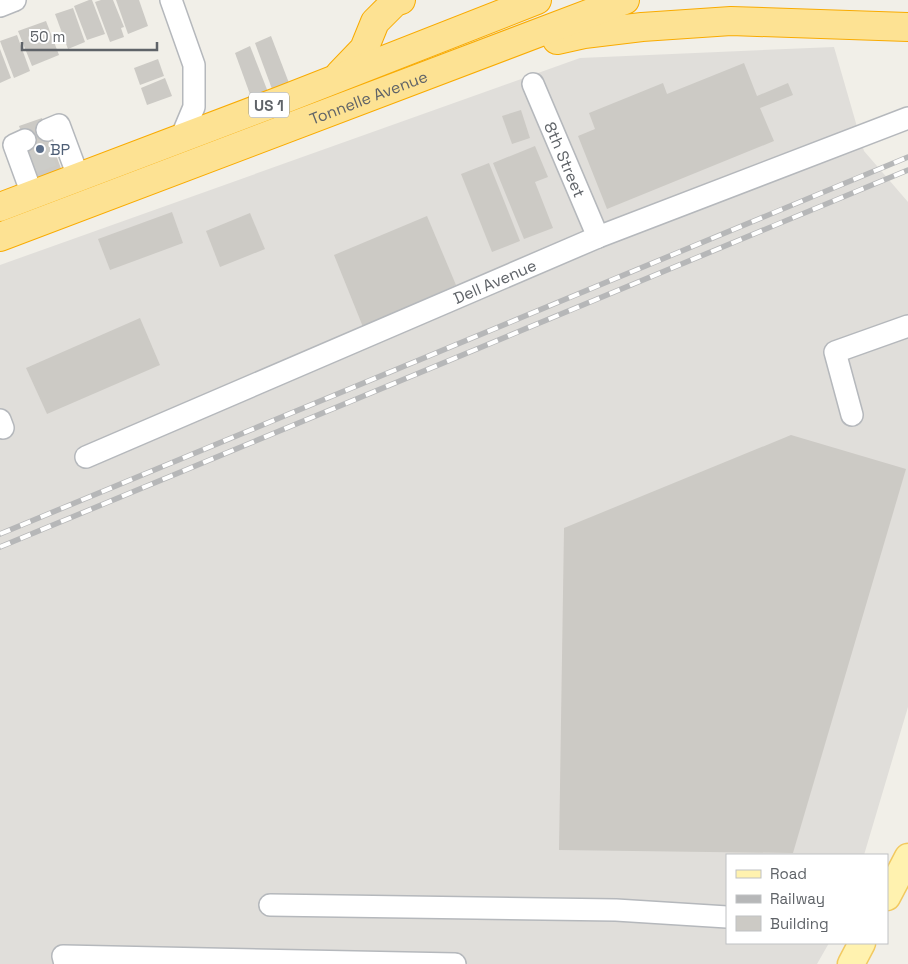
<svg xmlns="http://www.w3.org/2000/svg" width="908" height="964" font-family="'Space Grotesk',sans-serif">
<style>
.industrial{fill:#e0deda}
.building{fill:#cccac5}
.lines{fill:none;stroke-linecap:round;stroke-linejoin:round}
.minor-tunnel{stroke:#ccccc8;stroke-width:21;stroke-dasharray:21 11;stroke-linecap:butt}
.minor-casing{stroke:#b5b8bc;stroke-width:24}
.major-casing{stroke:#f2c960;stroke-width:29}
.highway-casing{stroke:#f9ab00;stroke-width:30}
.minor{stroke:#fff;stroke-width:21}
.major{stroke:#fff2af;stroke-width:26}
.highway{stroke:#fde293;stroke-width:28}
.rail-casing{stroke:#b6b7b8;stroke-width:5.5}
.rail{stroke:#fff;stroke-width:4;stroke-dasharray:11;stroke-linecap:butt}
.service-dot{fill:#5c6f8a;stroke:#fff;stroke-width:2}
.labels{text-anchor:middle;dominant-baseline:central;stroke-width:4.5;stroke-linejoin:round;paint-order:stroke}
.shield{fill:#fff;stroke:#8f9295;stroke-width:1}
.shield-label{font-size:15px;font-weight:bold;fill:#5f6368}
.street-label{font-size:16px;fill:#5f6368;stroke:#fff}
.service-label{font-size:16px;fill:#4e5e75;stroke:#fff;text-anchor:start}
</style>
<rect width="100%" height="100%" fill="#f1efe8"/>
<polygon class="industrial" points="834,47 864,151 908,202 908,707 864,855 727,855 727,943 829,943 817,964 0,964 0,265 580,58"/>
<g class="building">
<polygon points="89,0 92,0 105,34 87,40 74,6"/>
<polygon points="101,0 113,0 124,27 121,28 124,37 110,42 95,2"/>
<polygon points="116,0 139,0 148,26 128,34"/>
<polygon points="73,8 85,42 68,49 55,14"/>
<polygon points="46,21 59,55 32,66 18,31"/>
<polygon points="17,35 30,71 14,78 0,41"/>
<polygon points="271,36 289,83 272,89 255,43"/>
<polygon points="250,46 268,92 251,97 235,53"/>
<polygon points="0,49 11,78 0,83"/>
<polygon points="158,59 164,76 140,85 134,68"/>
<polygon points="744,63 757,96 788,83 793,95 760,108 774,141 607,209 578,136 595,129 589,113 663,83 667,94"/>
<polygon points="165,78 172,96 147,105 141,88"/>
<polygon points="521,110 530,138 512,144 502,116"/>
<polygon points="42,118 62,171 39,180 19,126"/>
<polygon points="535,146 548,177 535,182 553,228 524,239 493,163"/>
<polygon points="489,163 520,241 492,252 461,174"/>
<polygon points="172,212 183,243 110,270 98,239"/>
<polygon points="250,213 265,249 220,267 206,231"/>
<polygon points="427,216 456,285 363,327 334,255"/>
<polygon points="140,318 160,365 47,414 26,368"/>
<polygon points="791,435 906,469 793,853 559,850 564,528"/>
</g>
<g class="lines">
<polyline class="minor-tunnel" points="33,163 57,154"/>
<g class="minor-casing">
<g id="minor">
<polyline points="171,0 194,65 194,107 181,138"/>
<polyline points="0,6 15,0"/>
<path id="s1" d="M 533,84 L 598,237"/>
<polyline points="47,130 59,125 75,168"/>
<polyline points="25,140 14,145 29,186"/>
<polyline points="852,415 835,352 908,326"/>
<polyline points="0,420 3,428"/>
<path id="s2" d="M 86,457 L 598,237 L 908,118"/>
<polyline points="270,905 616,910 727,917"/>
<polyline points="65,964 63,956 455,964"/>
</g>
</g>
<g class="major-casing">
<g id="major">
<polyline points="887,897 908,857"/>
<polyline points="851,964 862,943"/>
</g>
</g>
<g class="highway-casing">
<g id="highway">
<polyline points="557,40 584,34 642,27 731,21 908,27"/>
<polyline points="340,74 364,49 375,22 395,2 401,0"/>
<polyline points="0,207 282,100 537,0"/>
<path id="s3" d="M 0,237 L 625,0"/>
</g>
</g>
<use href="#minor" class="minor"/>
<use href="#major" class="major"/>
<use href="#highway" class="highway"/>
<g class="rail-casing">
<g id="rail">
<polyline points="0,534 908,157"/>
<polyline points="0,547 908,170"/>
</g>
</g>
<use href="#rail" class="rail"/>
</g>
<circle class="service-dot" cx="40" cy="149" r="5"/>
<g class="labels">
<rect class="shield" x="249" y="92.5" width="40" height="25" rx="4"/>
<g class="shield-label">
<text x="269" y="105">US 1</text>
</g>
<g class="street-label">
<text stroke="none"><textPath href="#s3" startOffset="394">Tonnelle Avenue</textPath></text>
<text stroke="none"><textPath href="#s1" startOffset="82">8th Street</textPath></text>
<text stroke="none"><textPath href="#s2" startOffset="445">Dell Avenue</textPath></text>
</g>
<g class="service-label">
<text x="50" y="149">BP</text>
</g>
</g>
<rect x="726" y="854" width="162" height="90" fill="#ffffff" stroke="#bfc1c3"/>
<rect x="736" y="870" width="25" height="8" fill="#fff2af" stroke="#bfc1c3"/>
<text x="770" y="879" font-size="15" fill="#5f6368">Road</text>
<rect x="736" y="895" width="25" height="8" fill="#b6b7b8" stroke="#bfc1c3"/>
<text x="770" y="904" font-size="15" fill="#5f6368">Railway</text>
<rect x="736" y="916" width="25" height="15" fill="#cccac5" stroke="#bfc1c3"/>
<text x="770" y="929" font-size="15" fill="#5f6368">Building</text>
<path d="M22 42v8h135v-8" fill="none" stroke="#5f6368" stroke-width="2.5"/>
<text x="30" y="42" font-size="15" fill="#5f6368" stroke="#ffffff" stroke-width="4" paint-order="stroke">50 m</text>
</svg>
